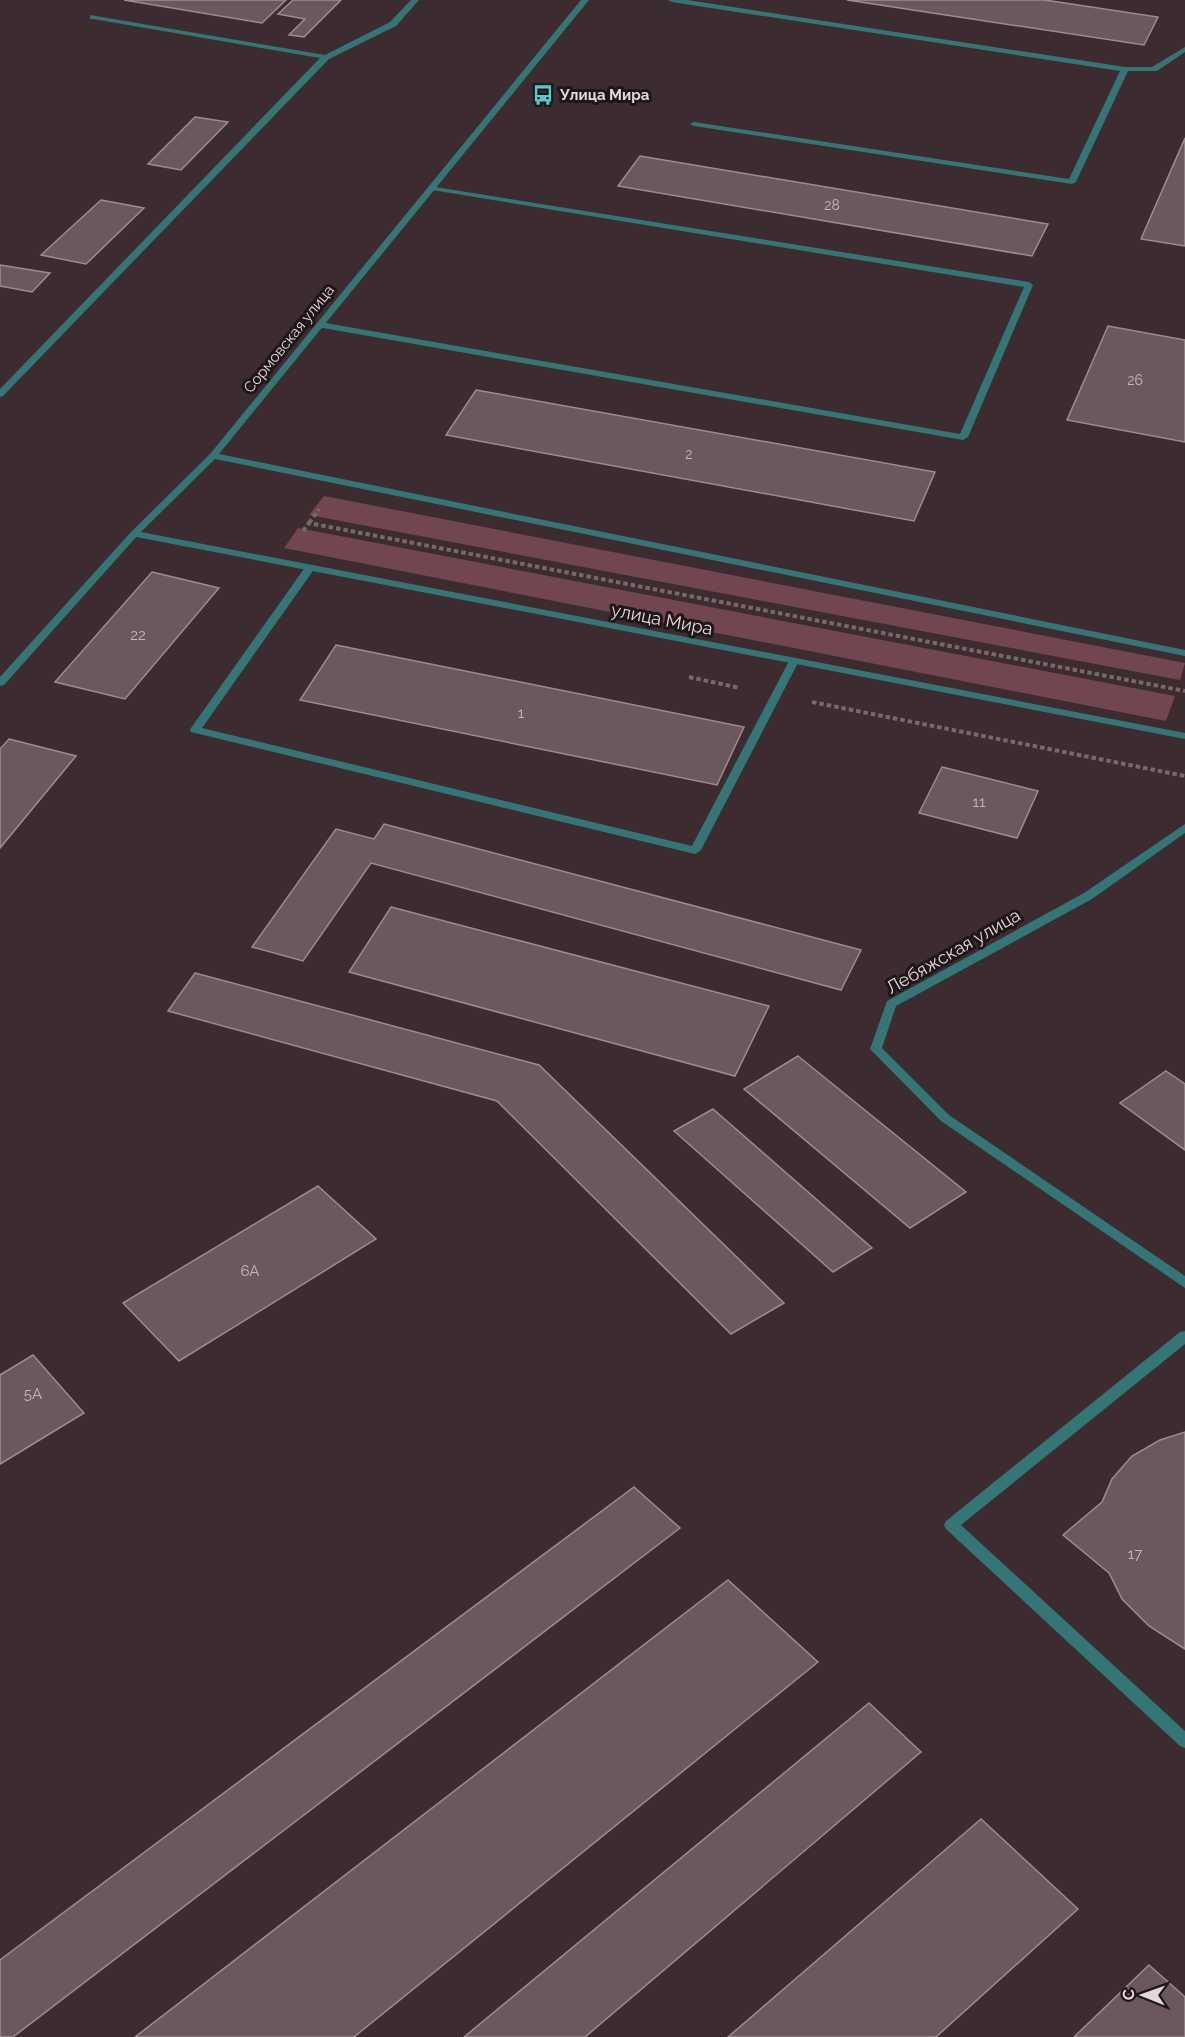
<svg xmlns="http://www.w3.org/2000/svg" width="1185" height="2037" font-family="Raleway,sans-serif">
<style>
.green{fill:#724651}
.building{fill:#6b585c;stroke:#9f8a8f;stroke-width:1.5}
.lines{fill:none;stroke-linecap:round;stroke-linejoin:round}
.path{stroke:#77686b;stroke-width:4;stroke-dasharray:4.5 3;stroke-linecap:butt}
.service{fill:#347675;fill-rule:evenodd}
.minor{fill:#347675;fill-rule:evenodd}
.tertiary{fill:#347675;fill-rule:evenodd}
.labels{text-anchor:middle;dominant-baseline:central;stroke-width:6;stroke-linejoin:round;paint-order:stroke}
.far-number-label{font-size:14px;fill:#c4b7ba}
.far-poi-label{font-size:15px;font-weight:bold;fill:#e2d7d9;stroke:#1e1618;text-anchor:start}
.far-street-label{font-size:15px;fill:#e2d7d9;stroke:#1e1618}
.number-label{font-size:15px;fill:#c4b7ba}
.street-label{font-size:18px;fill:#e2d7d9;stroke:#1e1618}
</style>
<rect width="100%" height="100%" fill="#3c2b2f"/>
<g class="green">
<polygon points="324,496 1185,663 1180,680 309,515"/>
<polygon points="298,528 1175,696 1166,721 284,548"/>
</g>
<g class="building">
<polygon points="124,0 286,0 262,23"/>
<polygon points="293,0 341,0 304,37 289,35 305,19 278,14"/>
<polygon points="847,0 1045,0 1158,17 1144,45"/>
<polygon points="195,117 228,122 181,170 148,164"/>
<polygon points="1185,138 1185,246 1141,239"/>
<polygon points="640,156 1048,224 1032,256 618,186"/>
<polygon points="101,200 144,208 86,264 41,255"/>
<polygon points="0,265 50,273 32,292 0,286"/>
<polygon points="1108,326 1185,340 1185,442 1067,420"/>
<polygon points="476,390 935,472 914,521 446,435"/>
<polygon points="152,572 219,588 125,699 55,682"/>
<polygon points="336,645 744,727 717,785 300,700"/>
<polygon points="9,739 76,756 0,848 0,749"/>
<polygon points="942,767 1038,791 1017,838 919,813"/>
<polygon points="384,824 861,950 841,990 371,863 303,961 252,947 336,829 374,839"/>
<polygon points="391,907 769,1006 735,1076 349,972"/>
<polygon points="195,973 539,1065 784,1303 731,1334 497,1101 168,1011"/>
<polygon points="798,1056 966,1192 910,1228 744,1089"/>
<polygon points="1166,1071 1185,1084 1185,1150 1120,1103"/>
<polygon points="713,1109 872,1248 833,1272 674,1131"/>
<polygon points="318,1186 376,1239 179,1361 123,1303"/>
<polygon points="33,1355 84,1413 0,1464 0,1375"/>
<polygon points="1185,1432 1185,1649 1149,1626 1122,1599 1109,1573 1063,1535 1102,1502 1112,1479 1132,1456 1160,1440"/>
<polygon points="634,1487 680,1528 13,2037 0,2037 0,1960"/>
<polygon points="728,1580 818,1662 354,2037 135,2037"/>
<polygon points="869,1703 921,1752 585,2037 464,2037"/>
<polygon points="981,1819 1078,1909 936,2037 728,2037"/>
<polygon points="1149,1965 1185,1997 1185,2037 1074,2037"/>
</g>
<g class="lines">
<g class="path">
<polyline points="309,523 319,509"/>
<polyline points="303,531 309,523 1185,691"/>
<polyline points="689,677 740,688"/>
<polyline points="812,702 1185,776"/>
</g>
<g class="service">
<polygon points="411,0 419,0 396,26 329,59 3,396 0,397 0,389 320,58 93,19 90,19 90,15 325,55 390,22"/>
<polygon points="668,0 687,0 1125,67 1152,67 1185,47 1185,52 1157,71 1128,71 1076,182 1072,184 694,126 690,124 694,122 1069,179 1120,71 672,2"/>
<polygon points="429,186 1029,282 1033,285 968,437 963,440 317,327 316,325 320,322 960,434 1024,287 432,190 428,188"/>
<polygon points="310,565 315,568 202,728 692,846 789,661 794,658 799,661 701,850 695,854 191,732 190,730 191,728 306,566"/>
<polygon points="1185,1331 1185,1344 961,1525 1185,1731 1185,1748 1180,1746 946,1529 944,1525 946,1521 1180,1332"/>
</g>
<g class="minor">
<polygon points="134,531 139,534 137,536 4,685 0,686 0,677 131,532"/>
<polygon points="1185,824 1185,833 1092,899 896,1006 882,1048 949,1115 1185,1276 1185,1288 941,1121 870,1049 887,1001 1084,893"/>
</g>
<polygon class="tertiary" points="581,0 589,0 219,454 1185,650 1185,656 215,459 141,532 1185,733 1185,739 131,536 131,532 210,454"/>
</g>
<defs>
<g id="bus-bare" transform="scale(1.62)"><path d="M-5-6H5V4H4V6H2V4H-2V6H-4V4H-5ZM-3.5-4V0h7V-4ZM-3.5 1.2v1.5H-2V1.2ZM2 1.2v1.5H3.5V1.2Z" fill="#52cdcc" stroke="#1e1618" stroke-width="2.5" paint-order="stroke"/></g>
</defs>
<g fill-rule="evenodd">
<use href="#bus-bare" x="543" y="95"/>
</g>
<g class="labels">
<g class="far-number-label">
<text x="832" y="205">28</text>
<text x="1135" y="380">26</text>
<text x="689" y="454">2</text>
</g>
<g class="far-poi-label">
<text x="560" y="95">Улица Мира</text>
</g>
<g class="far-street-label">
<text transform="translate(289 339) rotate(-51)">Сормовская улица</text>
</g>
<g class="number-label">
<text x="138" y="635">22</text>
<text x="521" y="713">1</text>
<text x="979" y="802">11</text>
<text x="250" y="1271">6А</text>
<text x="33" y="1394">5А</text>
<text x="1135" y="1554">17</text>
</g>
<g class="street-label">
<text transform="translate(662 619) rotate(11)">улица Мира</text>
<text transform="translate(953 951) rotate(-30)">Лебяжская улица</text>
</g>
</g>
<g transform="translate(1143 1995) rotate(271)" stroke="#1e1618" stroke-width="4.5" paint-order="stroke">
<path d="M0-4.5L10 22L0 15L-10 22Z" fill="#e2d7d9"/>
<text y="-9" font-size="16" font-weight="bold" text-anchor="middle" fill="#e2d7d9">С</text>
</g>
</svg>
